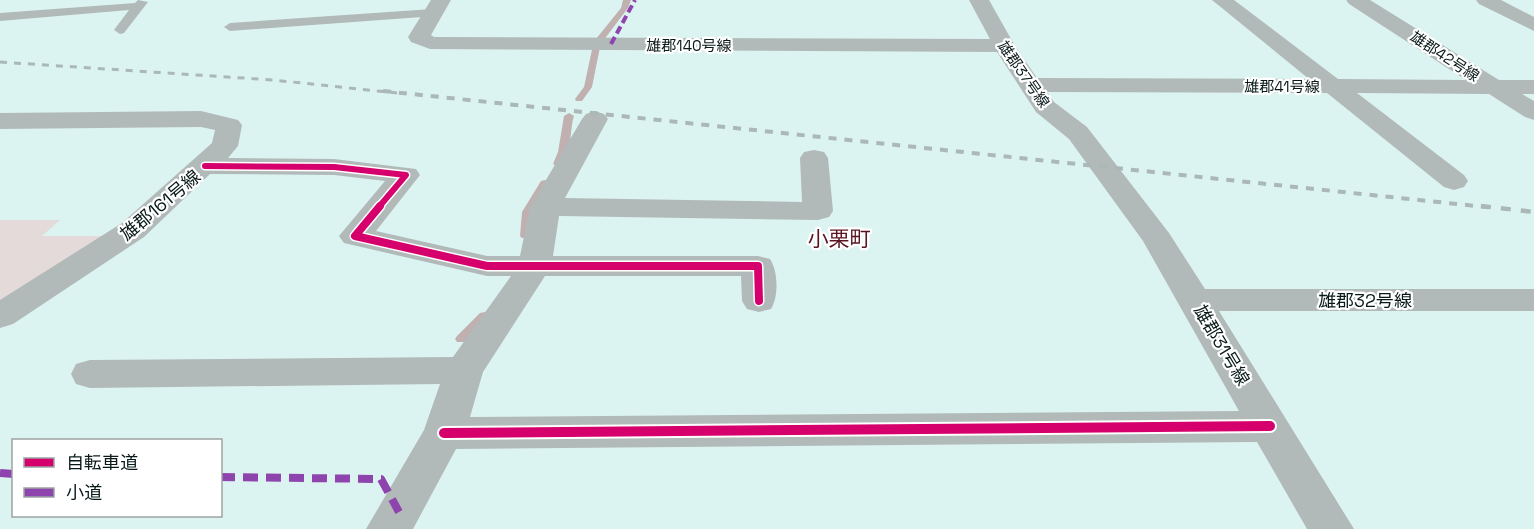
<svg xmlns="http://www.w3.org/2000/svg" width="1534" height="529" font-family="'Space Grotesk','Noto Sans JP',sans-serif">
<style>
.green{fill:#e3dad9}
.lines{fill:none;stroke-linecap:round;stroke-linejoin:round}
.stream{fill:#c0b0b0;fill-rule:evenodd}
.lane{fill:#b2bab9;fill-rule:evenodd}
.street{fill:#b2bab9;fill-rule:evenodd}
.rail-far2{stroke:#aab8b6;stroke-width:3;stroke-dasharray:7 7;stroke-linecap:butt}
.rail-far1{stroke:#aab8b6;stroke-width:4;stroke-dasharray:8 8;stroke-linecap:butt}
.rail{stroke:#aab8b6;stroke-width:4.5;stroke-dasharray:10 10;stroke-linecap:butt}
.quiet-far1{stroke:#8e44ad;stroke-width:4;stroke-dasharray:8 4;stroke-linecap:butt}
.quiet{stroke:#8e44ad;stroke-width:8;stroke-dasharray:15 8;stroke-linecap:butt}
.cycleway-far2-casing{stroke:#fff;stroke-width:9}
.cycleway-far1-casing{stroke:#fff;stroke-width:11}
.cycleway-casing{stroke:#fff;stroke-width:14}
.cycleway-far2{stroke:#d6006c;stroke-width:6}
.cycleway-far1{stroke:#d6006c;stroke-width:8}
.cycleway{stroke:#d6006c;stroke-width:10}
.labels{text-anchor:middle;dominant-baseline:central;stroke-width:4.5;stroke-linejoin:round;paint-order:stroke}
.far-street-label{font-size:15px;fill:#091a19;stroke:#fff}
.street-label{font-size:18px;fill:#091a19;stroke:#fff}
.quarter-label{font-size:21px;fill:#59141f;stroke:#fff}
</style>
<rect width="100%" height="100%" fill="#dcf4f1"/>
<polygon class="green" points="0,220 60,220 42,236 111,236 0,307"/>
<g class="lines">
<g class="stream">
<polygon points="623,0 631,0 628,8 603,41 597,41 596,39 621,8"/>
<polygon points="593,45 600,47 592,87 582,101 576,101 575,99 584,87"/>
<path d="M 569,113 L 574,116 C 569,130 573,160 558,167 L 553,164 L 558,152 L 564,116 Z"/>
<polygon points="545,180 550,183 534,212 532,236 530,238 522,238 520,236 522,212 541,181"/>
<polygon points="485,312 491,316 490,319 467,342 457,342 455,339 457,336 480,313"/>
</g>
<g class="lane">
<polygon points="138,0 148,2 124,33 120,34 114,30 129,10 0,21 0,13 135,3"/>
<polygon points="432,9 436,10 436,16 230,31 224,27 230,23"/>
</g>
<g class="street">
<path d="M 431,0 L 451,0 L 431,35 L 434,37 L 990,39 L 969,0 L 989,0 L 1015,46 L 1037,78 L 1309,79 L 1212,0 L 1234,0 L 1338,79 L 1466,80 L 1349,4 L 1346,0 L 1370,0 L 1499,80 L 1534,80 L 1534,94 L 1522,94 L 1534,101 L 1534,120 L 1525,117 L 1489,94 L 1357,93 L 1464,175 L 1468,181 L 1464,187 L 1454,190 L 1444,187 L 1327,93 L 1047,92 L 1054,102 L 1087,127 L 1169,233 L 1205,289 L 1534,289 L 1534,311 L 1219,311 L 1354,529 L 1307,529 L 1257,442 L 456,449 L 413,529 L 366,529 L 424,430 L 440,384 L 90,388 L 76,384 L 71,374 L 76,364 L 90,360 L 453,357 L 511,276 L 487,276 L 344,243 L 339,236 L 385,181 L 334,175 L 210,174 L 144,237 L 13,324 L 0,328 L 0,300 L 122,223 L 212,143 L 215,130 L 201,127 L 0,129 L 0,113 L 201,111 L 238,120 L 242,125 L 238,146 L 228,158 L 334,159 L 416,169 L 420,175 L 376,231 L 487,256 L 520,256 L 530,207 L 582,119 L 586,114 L 595,111 L 604,114 L 608,119 L 565,198 L 802,202 L 800,158 L 804,152 L 814,150 L 824,152 L 828,158 L 833,211 L 829,217 L 818,220 L 559,216 L 553,256 L 758,256 L 770,259 C 778,271 779,296 771,309 L 759,312 L 747,309 L 742,301 L 741,276 L 545,276 L 483,372 L 470,417 L 1239,411 L 1143,241 L 1069,139 L 1036,112 L 997,52 L 430,49 L 411,42 L 408,37 Z"/>
<polygon points="1476,0 1501,0 1534,17 1534,31 1479,4"/>
</g>
<polyline class="rail-far2" points="0,62 273,80 397,93"/>
<polyline class="rail-far1" points="383,91 1495,208"/>
<polyline class="rail" points="1481,206 1534,212"/>
<polyline class="quiet-far1" points="611,44 635,0"/>
<g class="quiet">
<polyline points="0,473 14,474"/>
<polyline points="220,477 381,479 399,512"/>
</g>
<g class="cycleway-far2-casing">
<polyline id="cycleway-far2" points="205,166 334,167 406,175 378,208"/>
</g>
<g class="cycleway-far1-casing">
<polyline id="cycleway-far1" points="380,206 355,236 487,266 758,266 759,301"/>
</g>
<g class="cycleway-casing">
<polyline id="cycleway" points="444,433 1270,426"/>
</g>
<use href="#cycleway-far2" class="cycleway-far2"/>
<use href="#cycleway-far1" class="cycleway-far1"/>
<use href="#cycleway" class="cycleway"/>
</g>
<g class="labels">
<g class="far-street-label">
<text x="689" y="45">雄郡140号線</text>
<text transform="translate(1445 56) rotate(33)">雄郡42号線</text>
<text transform="translate(1024 74) rotate(55)">雄郡37号線</text>
<text x="1282" y="86">雄郡41号線</text>
</g>
<g class="street-label">
<text transform="translate(160 205) rotate(-40)">雄郡161号線</text>
<text x="1365" y="300">雄郡32号線</text>
<text transform="translate(1222 345) rotate(59)">雄郡31号線</text>
</g>
<g class="quarter-label">
<text x="839" y="238">小栗町</text>
</g>
</g>
<rect x="12" y="439" width="210" height="78" fill="#ffffff" stroke="#9da3a3" stroke-width="1.5"/>
<rect x="24" y="458" width="30" height="9" fill="#d6006c" stroke="#9da3a3" stroke-width="1.5"/>
<text x="66" y="469" font-size="18" fill="#091a19">自転車道</text>
<rect x="24" y="488" width="30" height="9" fill="#8e44ad" stroke="#9da3a3" stroke-width="1.5"/>
<text x="66" y="499" font-size="18" fill="#091a19">小道</text>
</svg>
